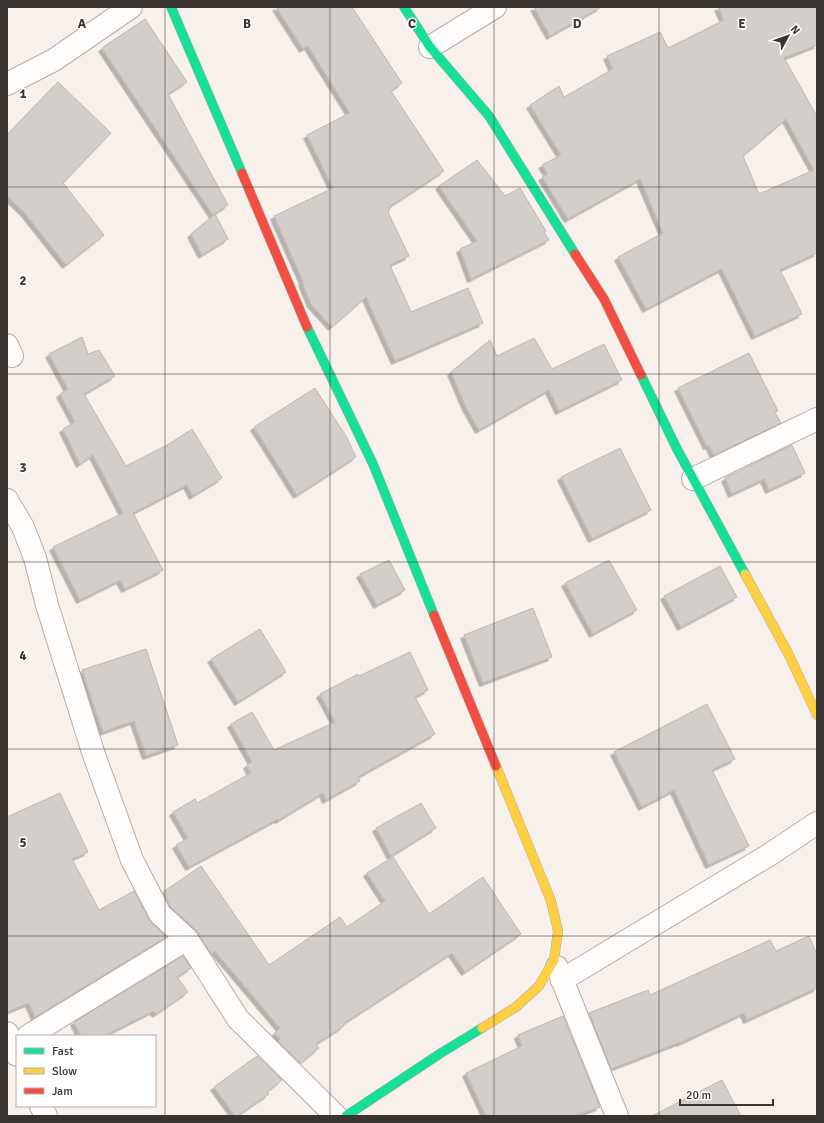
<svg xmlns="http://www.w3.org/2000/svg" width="824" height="1123" font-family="Signika,sans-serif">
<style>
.building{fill:#d4ceca;stroke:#bdb7b3;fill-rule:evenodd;filter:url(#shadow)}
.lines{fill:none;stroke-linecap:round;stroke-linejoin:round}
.street-casing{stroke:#b2ada8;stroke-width:24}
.fast-casing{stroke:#b2ada8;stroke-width:10}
.slow-casing{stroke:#b2ada8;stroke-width:10}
.jam-casing{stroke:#b2ada8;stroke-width:10}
.street{stroke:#fefdfc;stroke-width:22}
.fast{stroke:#16e098;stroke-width:9}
.slow{stroke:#ffcf43;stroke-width:9}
.jam{stroke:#f24e42;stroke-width:9}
.grid{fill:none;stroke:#393430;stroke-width:1;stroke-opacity:0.55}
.grid-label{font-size:13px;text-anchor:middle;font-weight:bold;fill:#393430;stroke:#fff;stroke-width:3;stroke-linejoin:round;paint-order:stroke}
</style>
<defs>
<filter id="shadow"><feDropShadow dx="-3.5" dy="3.5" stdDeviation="0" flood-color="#0004"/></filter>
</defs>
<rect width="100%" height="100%" fill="#f8f1eb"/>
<g class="building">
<polygon points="276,7 352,7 402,83 391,91 444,171 389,207 390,210 388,212 409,256 390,265 411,312 468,288 483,323 395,361 366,297 332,327 311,304 302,282 303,281 274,216 333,188 307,135 350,113 308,46 303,49"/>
<polygon points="534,7 601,7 550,36"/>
<path d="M 718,7 L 817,7 L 817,45 L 784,58 L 817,116 L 817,253 L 780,270 L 802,314 L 755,336 L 722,269 L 646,309 L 618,257 L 663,233 L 640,179 L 568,219 L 542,177 L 548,174 L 542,165 L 561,155 L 530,105 L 559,86 L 564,97 L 613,69 L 607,56 L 660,32 L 668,48 L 724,20 ZM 786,119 L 814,170 L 759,194 L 743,156 Z"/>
<polygon points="145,19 187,82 168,94 228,205 213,215 102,48"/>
<polygon points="58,82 111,133 63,183 104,235 66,265 24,212 7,196 7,135"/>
<polygon points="477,160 505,196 520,188 546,231 544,232 549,240 471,279 460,249 477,241 439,186"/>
<polygon points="215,214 228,239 202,255 191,234"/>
<polygon points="82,337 88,354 99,350 115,376 84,394 126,466 169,444 192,429 222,478 193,496 187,485 133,513 163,570 125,589 120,580 80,600 53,547 123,513 93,455 80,464 63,429 75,422 60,394 68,389 49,354"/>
<polygon points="534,338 552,369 604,344 622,380 559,411 549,390 479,430 466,407 451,372 490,340 497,356"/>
<polygon points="749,353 778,411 775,412 781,423 714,455 709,445 707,446 678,388"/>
<polygon points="315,388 346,436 356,457 297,495 254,427"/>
<polygon points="792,445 805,473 769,490 764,479 732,494 725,478"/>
<polygon points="620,448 651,510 592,539 561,477"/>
<polygon points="389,560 405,590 377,605 360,574"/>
<polygon points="609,560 637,610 593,634 565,583"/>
<polygon points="720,566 737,597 681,627 664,596"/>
<polygon points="533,608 552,657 483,683 464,635"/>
<polygon points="260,629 286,672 238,702 211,659"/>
<polygon points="146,649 178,745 146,756 134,721 103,732 82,670"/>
<polygon points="410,652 428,690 415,697 435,734 358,777 360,781 326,800 323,793 279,820 278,819 189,867 176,845 188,838 173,812 195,799 197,803 251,773 247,765 252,762 231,724 252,712 274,750 335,722 320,694 358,674 359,676"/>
<polygon points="707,704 735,759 712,770 749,846 709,865 674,790 642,807 614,752"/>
<polygon points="60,793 88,852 72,859 99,910 134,891 149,920 166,937 35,1017 29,1003 7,1012 7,817"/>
<polygon points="421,803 436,828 391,856 376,828"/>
<polygon points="393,857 429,914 483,877 521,934 465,972 452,953 343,1024 344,1026 316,1044 319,1048 301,1063 278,1041 280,1039 275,1033 280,1028 215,951 211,954 196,930 170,906 163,892 201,866 269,965 340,917 347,927 385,901 367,873"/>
<polygon points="809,936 817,955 817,988 747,1020 744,1013 680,1043 680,1042 611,1069 589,1013 648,990 650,995 770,940 776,951"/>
<polygon points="183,956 191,968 177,977 188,992 156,1014 153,1011 104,1036 81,1036 74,1022"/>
<polygon points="563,1016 600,1107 574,1116 486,1116 466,1073 522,1046 518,1035"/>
<polygon points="257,1056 282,1080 267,1092 269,1094 237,1116 235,1116 214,1087"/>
<polygon points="722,1080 741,1116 652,1116"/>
</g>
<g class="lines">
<g class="street-casing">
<g id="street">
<polyline points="430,47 495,7"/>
<polyline points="7,84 54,60 131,7"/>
<polyline points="7,345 12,356"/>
<polyline points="693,479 817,419"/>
<polyline points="7,500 23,527 35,558 47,605 93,752 132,860 160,914 187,939 238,1019 336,1116"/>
<polyline points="557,967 617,1116"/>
<polyline points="562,980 769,855 817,823"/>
<polyline points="7,1033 17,1055"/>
<polyline points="28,1036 187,939"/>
<polyline points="41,1106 46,1116"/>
</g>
</g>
<g class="fast-casing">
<g id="fast">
<polyline points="171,7 242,173"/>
<polyline points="404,7 430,47 489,116 575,254"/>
<polyline points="307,327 373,464 434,615"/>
<polyline points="641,375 677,449 745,574"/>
<polyline points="346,1116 441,1053 482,1028"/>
</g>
</g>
<g class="slow-casing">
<g id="slow">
<polyline points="745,574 789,655 817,715"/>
<polyline points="482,1028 516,1007 539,986 554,960 558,931 551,901 496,766"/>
</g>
</g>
<g class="jam-casing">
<g id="jam">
<polyline points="242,173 307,327"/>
<polyline points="575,254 604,299 641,375"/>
<polyline points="434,615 496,766"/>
</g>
</g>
<use href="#street" class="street"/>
<use href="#fast" class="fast"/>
<use href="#slow" class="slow"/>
<use href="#jam" class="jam"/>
</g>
<path class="grid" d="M 165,7 L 165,1116M 330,7 L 330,1116M 494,7 L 494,1116M 659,7 L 659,1116M 7,187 L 817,187M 7,374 L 817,374M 7,562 L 817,562M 7,749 L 817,749M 7,936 L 817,936"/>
<g class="grid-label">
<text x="82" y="28">A</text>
<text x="247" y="28">B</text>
<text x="412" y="28">C</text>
<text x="577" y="28">D</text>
<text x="742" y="28">E</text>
<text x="23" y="98">1</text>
<text x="23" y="285">2</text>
<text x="23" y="472">3</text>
<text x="23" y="660">4</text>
<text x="23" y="847">5</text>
</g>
<rect width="824" height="1123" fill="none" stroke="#393430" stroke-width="16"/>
<rect x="16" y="1035" width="140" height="72" fill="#ffffff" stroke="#b0aeac"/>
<rect x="24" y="1048" width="20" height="6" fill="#16e098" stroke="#b0aeac"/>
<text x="52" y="1055" font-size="12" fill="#393430">Fast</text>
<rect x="24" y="1068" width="20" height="6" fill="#ffcf43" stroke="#b0aeac"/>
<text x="52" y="1075" font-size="12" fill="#393430">Slow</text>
<rect x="24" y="1088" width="20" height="6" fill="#f24e42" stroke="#b0aeac"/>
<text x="52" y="1095" font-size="12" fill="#393430">Jam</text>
<g transform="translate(788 36) rotate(49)" stroke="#ffffff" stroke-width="3" paint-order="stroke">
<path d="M0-3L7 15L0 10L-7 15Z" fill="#393430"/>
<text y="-6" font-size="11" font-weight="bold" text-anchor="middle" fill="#393430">N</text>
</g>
<path d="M680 1099v6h93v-6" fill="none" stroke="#393430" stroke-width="2"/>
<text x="686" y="1099" font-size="12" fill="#393430" stroke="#ffffff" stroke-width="3" paint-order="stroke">20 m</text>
</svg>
